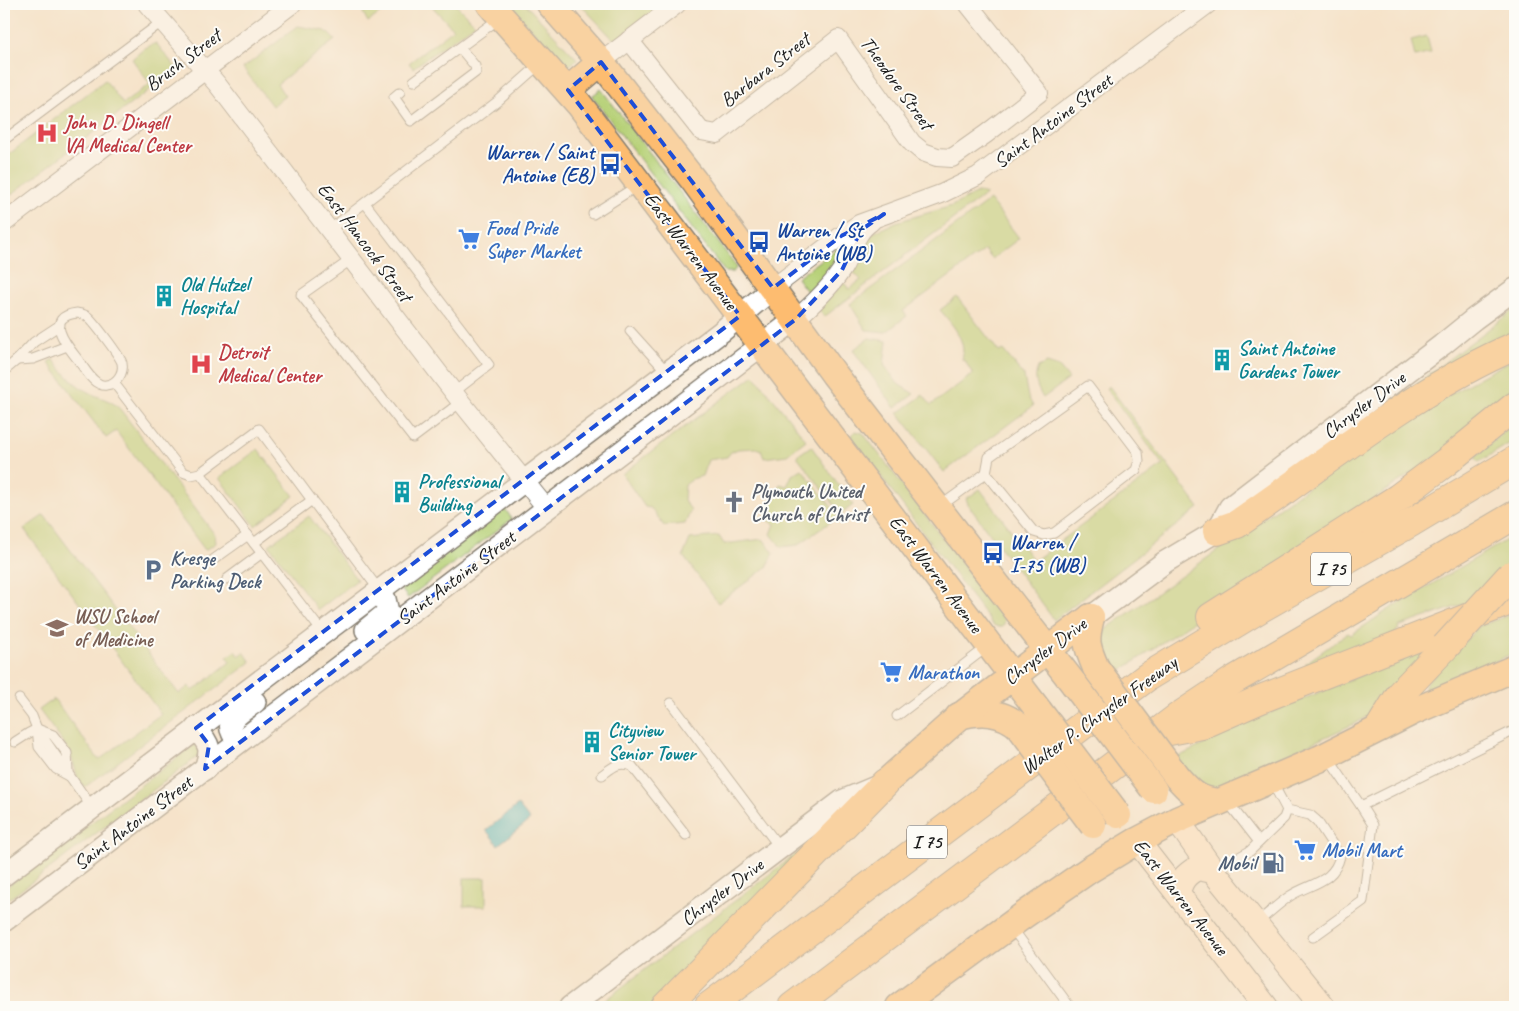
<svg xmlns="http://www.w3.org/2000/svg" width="1519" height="1011" font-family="Caveat,sans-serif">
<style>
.green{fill:#b6d076;stroke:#697649}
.water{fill:#47b6c1;stroke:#32696e}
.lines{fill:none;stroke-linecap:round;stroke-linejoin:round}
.service-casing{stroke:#888073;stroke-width:11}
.minor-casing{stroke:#888073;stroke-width:20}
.tertiary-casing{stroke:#888073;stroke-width:24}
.secondary-casing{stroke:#888073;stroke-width:26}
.primary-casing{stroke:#888073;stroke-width:29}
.motorway-casing{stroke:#888073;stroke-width:30}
.service{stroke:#fff;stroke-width:9}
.minor{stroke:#fff;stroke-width:18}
.tertiary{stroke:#fff;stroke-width:21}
.secondary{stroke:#fee4c6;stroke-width:24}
.primary{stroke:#fdbc70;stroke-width:26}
.motorway{stroke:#fdbc70;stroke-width:28}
.primary-bridge-casing{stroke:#888073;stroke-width:29;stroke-linecap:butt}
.motorway-bridge-casing{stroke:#888073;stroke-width:30;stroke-linecap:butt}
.primary-bridge{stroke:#fdbc70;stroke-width:26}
.motorway-bridge{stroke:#fdbc70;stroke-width:28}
.marked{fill:none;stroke:#1d4ed8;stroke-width:4;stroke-dasharray:10 6;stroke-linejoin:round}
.labels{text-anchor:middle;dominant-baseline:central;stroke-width:4;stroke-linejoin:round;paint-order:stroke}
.shield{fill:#fdfcf7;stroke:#605f5e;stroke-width:1}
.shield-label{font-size:19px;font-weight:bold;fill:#1c1c1c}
.street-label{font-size:20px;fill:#1c1c1c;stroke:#fdfcf7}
.health-label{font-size:20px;font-weight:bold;fill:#be3a42;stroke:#fdfcf7;text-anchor:start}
.transit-label{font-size:20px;font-weight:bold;fill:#164399;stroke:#fdfcf7;text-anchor:start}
.shop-label{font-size:20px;font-weight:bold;fill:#366cbe;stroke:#fdfcf7;text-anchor:start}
.culture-label{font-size:20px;font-weight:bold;fill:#0d838f;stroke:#fdfcf7;text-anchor:start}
.worship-label{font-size:20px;font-weight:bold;fill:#5b616d;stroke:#fdfcf7;text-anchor:start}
.service-label{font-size:20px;font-weight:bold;fill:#4e5e75;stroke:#fdfcf7;text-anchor:start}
.education-label{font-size:20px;font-weight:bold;fill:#785e54;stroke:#fdfcf7;text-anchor:start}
</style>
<rect width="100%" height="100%" fill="#fdfcf7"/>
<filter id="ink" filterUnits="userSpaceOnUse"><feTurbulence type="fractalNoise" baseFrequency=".02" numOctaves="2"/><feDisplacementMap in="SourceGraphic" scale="10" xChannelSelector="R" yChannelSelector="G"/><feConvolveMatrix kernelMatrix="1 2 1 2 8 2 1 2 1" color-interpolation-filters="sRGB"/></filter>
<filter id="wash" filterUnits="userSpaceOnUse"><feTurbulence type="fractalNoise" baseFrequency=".0096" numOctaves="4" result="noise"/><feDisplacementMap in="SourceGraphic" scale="20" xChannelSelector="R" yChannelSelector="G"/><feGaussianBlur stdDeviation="1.12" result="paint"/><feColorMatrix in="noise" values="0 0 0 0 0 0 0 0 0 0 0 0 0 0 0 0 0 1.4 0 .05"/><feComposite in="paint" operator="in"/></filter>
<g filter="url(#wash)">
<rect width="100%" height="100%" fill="#f5e3ca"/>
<g class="green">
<polygon points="368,4 393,4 368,22 363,13"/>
<polygon points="430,4 455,4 475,24 413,68 409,63 453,29"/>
<polygon points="507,4 525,4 577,59 568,67"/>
<polygon points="580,4 663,4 615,41"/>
<polygon points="298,26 326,31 335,40 277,84 285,96 272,106 243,68"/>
<polygon points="1427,36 1431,53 1415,57 1411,40"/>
<polygon points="156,43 177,69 4,200 4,158 105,80 123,104 150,84 132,59 145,48"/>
<polygon points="601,89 734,263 736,268 733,272 725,272 592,96"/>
<polygon points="979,192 986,194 824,317 818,308 844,283 849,289 861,280 852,271 864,243 873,233 896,222 952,206"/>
<polygon points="990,200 1019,238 1017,240 992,259 985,250 903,311 907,316 886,332 866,330 850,304"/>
<polygon points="843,244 845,245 835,268 809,294 797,278"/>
<path d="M 957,297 L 999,352 L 1003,350 L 1024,376 L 1028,397 L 1033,406 L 944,472 L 898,413 L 923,395 L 931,405 L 973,374 L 965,361 L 962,360 C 967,340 952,324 940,310 Z"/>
<polygon points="1515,309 1515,339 1337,444"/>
<polygon points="869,338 887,341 884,365 898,384 914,394 895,408 853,350"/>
<polygon points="1515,358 1515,390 1456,443 1113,676 1097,647 1106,629 1402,421"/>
<path d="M 53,359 C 63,372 76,387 92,394 C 103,399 111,400 120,409 L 215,535 L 216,543 L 205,550 L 116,431 L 106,438 L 48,362 Z"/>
<path d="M 1047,363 L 1059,367 L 1069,379 L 1043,398 C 1037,388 1033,379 1038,367 Z"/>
<polygon points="754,375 806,440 787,455 764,458 761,450 756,448 738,449 731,452 727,457 708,460 702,476 692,479 685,485 684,500 691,510 685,524 664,526 651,508 645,507 622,474"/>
<polygon points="1109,386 1199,508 1054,620 969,506 966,499 980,489 1034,561 1163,465 1106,388"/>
<polygon points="1515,422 1515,440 1479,462 1475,457"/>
<polygon points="856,431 863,433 1005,620 1003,627 999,627 993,625 855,442 852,436 854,432"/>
<polygon points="811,446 853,505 841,514 797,456"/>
<polygon points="258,449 294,496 255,526 219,478"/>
<polygon points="802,469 839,516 798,545 781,547 771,534 775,524 765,519 780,484 787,486 792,475"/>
<polygon points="505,509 512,519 408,598 400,588"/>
<polygon points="44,515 179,694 189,686 193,691 230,662 227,657 235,651 239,656 244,652 251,662 85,787 78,779 70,752 39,710 54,699 99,760 161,714 24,529"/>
<polygon points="309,516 357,580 318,610 269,545"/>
<polygon points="1515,535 1515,560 1476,600 1400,626 1395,634 1308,670 1306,663 1348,633 1351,635 1388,610"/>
<polygon points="719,536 724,544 763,539 774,553 767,567 718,603 683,556 690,539"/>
<polygon points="1515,613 1515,652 1436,690 1427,690 1425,688 1426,683 1479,626"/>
<polygon points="1436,644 1376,710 1358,722 1218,786 1204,788 1174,759 1255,719"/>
<polygon points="195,744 201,754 12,897 8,898 4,896 5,888"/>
<polygon points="821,835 654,1007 596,1007"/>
<rect x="464" y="878" width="22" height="28"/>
</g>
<polygon class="water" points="518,805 530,820 498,845 486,830"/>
</g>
<g filter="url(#ink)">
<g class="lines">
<g class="service-casing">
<g id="service">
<polyline points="414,81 500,18"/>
<polyline points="400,92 394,97 411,121 476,72 475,66 460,48"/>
<polyline points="4,140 163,21"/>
<polyline points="365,203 489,365 453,393"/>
<polyline points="593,214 637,186"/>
<polyline points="329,230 498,101 541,63"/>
<polyline points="352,259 301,295 413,438 461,402"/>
<path d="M 77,313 C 81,314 85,314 88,317 C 94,322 120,356 122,363 C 124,373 117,384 106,385 C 103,386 99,384 96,382 C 89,377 84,368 79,361 C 68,347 42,317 77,313 Z"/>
<polyline points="630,331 667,372"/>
<polyline points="17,360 33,359 67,346"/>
<polyline points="4,371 17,360 34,342 60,325"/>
<polyline points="114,383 183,472 191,475 200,473 259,429 379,590"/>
<polyline points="200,473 323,633"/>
<polyline points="939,507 986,473 1034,532 1044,535 1054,533 1136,470 1139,461 1138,452 1088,386 989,457 986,473"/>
<polyline points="254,543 312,500"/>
<polyline points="213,560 248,535"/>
<polyline points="227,579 262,553"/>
<polyline points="19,699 32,716 37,729 39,747 56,769 69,776"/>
<polyline points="671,703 780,848"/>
<polyline points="897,716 987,647"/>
<path d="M 37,729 C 56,755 73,782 92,807"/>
<polyline points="15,742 29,733 37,729 53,735 67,753 68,771"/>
<polyline points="1328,758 1361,806 1515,730"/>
<path d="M 602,775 C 613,767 618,761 632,766 L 686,835"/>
<polyline points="1227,801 1259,842"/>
<polyline points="1213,871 1250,851 1284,818 1287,810 1272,782"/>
<path d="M 1255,924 C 1267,915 1278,904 1290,896 C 1310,883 1334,883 1340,856 L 1317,821 L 1310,815 L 1287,810"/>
<polyline points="1012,928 1070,1007"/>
<polyline points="1313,937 1363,901 1373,825 1361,806"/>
</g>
</g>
<g class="minor-casing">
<g id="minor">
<polyline points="147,4 217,84 461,402 547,509"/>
<polyline points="629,40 701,131 717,134 838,39 912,143 923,152 937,157 952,158 986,134 1039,93 968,4"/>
<polyline points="601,62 677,4"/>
<polyline points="4,223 292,4"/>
<polyline points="773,288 841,236 859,224 941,194 978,176 1208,4"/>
<path d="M 796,319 C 813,304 828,290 841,271 C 852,255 854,233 871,222"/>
</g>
</g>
<g class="tertiary-casing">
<g id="tertiary">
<polyline points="1091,617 1165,562 1217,531 1230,507 1442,345 1474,319 1515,289"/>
<polyline points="366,630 388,612 385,599 379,590"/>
<path d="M 196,728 C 210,746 212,747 205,769"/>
<path d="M 239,742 C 237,739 233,736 232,732 C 225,719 247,709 255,702"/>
<polyline points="4,875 721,332 773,288"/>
<polyline points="4,921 796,319"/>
<polyline points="570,1007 842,801 878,786"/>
</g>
</g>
<g class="secondary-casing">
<g id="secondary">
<polyline points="1177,820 1213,871 1323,1007"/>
<polyline points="1137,841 1266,1007"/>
<path d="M 1178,893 C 1181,880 1185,875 1197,868 L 1213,871"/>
</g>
</g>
<g class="primary-casing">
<g id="primary">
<polyline points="490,4 579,104 1039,711"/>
<polyline points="550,4 601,62 694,181 834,374 1074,684"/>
<polyline points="568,90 601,62"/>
<path d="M 1091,617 C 1085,641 1086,645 1096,668"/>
<path d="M 959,716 C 981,710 1001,711 1019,726"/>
<path d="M 1177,777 C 1191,792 1197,800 1218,802"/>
<polyline points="885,783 959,717 1091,617"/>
<polyline points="899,1007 1024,915 1089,870 1137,841 1177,820 1319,759 1412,712 1515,668"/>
</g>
</g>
<g class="motorway-casing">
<g id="motorway">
<path d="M 1217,531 L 1237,524 C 1328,462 1414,390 1515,346"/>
<polyline points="1211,617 1398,498 1446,462 1515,406"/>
<polyline points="1380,727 1401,693 1445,647"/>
<polyline points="1164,732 1202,725 1261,699 1515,599"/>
<polyline points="665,1007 885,783"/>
<polyline points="708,1007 1147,677 1261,608 1412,522 1515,460"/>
<polyline points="792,1007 1178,717 1234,680 1515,515"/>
</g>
</g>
<use href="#service" class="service"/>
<use href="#minor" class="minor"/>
<use href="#tertiary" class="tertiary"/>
<use href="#secondary" class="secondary"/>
<use href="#primary" class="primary"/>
<use href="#motorway" class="motorway"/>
<g class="primary-bridge-casing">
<g id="primary-bridge">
<polyline points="1096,668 1177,777"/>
<polyline points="1074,684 1154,790"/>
<polyline points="1039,711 1118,815"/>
<polyline points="1019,726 1093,825"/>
</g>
</g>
<g class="motorway-bridge-casing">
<polyline id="motorway-bridge" points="1445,647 1511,575"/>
</g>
<use href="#primary-bridge" class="primary-bridge"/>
<use href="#motorway-bridge" class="motorway-bridge"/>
</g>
</g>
<path d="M0 0H1519V1011H0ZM 601,62 L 773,288 L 841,236 L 884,214 L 861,230 L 842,270 L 796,319 L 205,769 L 209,745 L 196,728 L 740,316 L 568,90 Z" fill="#f5e3ca" fill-opacity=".55" fill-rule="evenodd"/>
<path class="marked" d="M 601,62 L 773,288 L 841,236 L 884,214 L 861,230 L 842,270 L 796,319 L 205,769 L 209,745 L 196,728 L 740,316 L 568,90 Z"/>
<defs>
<g id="hospital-bare" transform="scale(1.725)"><path d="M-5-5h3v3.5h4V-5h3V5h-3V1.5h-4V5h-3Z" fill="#e0444e" stroke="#fdfcf7" stroke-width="2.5" paint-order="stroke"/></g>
<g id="bus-bare" transform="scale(1.725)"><path d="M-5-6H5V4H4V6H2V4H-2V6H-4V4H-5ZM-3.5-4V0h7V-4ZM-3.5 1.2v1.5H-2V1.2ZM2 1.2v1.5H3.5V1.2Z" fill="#1a4fb4" stroke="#fdfcf7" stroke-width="2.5" paint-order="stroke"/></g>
<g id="supermarket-bare" transform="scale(1.725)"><path d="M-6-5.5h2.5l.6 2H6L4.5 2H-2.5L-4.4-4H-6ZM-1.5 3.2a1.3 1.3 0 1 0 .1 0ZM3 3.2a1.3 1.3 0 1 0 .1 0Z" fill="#3f7fe0" stroke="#fdfcf7" stroke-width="2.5" paint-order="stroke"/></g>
<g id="building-bare" transform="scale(1.725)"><path d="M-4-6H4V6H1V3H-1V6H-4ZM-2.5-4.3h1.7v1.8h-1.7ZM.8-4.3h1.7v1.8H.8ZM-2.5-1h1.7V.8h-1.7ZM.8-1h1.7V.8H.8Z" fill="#0f9aa8" stroke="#fdfcf7" stroke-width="2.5" paint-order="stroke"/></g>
<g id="church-bare" transform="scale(1.725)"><path d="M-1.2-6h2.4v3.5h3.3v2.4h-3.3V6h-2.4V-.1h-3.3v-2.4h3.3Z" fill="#6b7280" stroke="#fdfcf7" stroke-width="2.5" paint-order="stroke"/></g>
<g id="parking-bare" transform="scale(1.725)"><path d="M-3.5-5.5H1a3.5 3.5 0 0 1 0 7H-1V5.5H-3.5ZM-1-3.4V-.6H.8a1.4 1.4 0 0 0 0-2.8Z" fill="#5c6f8a" stroke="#fdfcf7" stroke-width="2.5" paint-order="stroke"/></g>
<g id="university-bare" transform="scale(1.725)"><path d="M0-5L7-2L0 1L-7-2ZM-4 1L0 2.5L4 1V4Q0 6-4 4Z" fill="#8d6e63" stroke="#fdfcf7" stroke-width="2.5" paint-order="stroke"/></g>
<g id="fuel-bare" transform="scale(1.725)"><path d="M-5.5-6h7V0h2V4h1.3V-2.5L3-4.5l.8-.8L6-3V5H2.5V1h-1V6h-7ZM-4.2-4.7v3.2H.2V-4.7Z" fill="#5c6f8a" stroke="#fdfcf7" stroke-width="2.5" paint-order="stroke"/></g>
</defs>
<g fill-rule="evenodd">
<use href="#hospital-bare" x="47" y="133"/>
<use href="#bus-bare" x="610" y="164"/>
<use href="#supermarket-bare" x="469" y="239"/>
<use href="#bus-bare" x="759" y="242"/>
<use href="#building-bare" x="164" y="296"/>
<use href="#building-bare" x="1222" y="360"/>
<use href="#hospital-bare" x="201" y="364"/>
<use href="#building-bare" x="402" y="492"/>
<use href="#church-bare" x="734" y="502"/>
<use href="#bus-bare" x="993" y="553"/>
<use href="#parking-bare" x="153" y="570"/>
<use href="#university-bare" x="57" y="628"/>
<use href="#supermarket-bare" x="891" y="672"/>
<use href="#building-bare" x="592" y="742"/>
<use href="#supermarket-bare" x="1305" y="850"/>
<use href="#fuel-bare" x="1273" y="863"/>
</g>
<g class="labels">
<g class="shield">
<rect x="1311" y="552.5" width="40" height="33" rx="4"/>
<rect x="907" y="825.5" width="40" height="33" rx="4"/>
</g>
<g class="shield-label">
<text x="1331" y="569">I 75</text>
<text x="927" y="842">I 75</text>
</g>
<g class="street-label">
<text transform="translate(183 60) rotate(-37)">Brush Street</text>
<text transform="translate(765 70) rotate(-38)">Barbara Street</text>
<text transform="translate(897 83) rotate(54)">Theodore Street</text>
<text transform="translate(1053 121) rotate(-37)">Saint Antoine Street</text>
<text transform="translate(365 242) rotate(53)">East Hancock Street</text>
<text transform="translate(691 251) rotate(53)">East Warren Avenue</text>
<text transform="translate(1364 405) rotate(-37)">Chrysler Drive</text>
<text transform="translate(936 574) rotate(53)">East Warren Avenue</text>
<text transform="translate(456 578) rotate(-37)">Saint Antoine Street</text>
<text transform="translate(1045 651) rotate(-37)">Chrysler Drive</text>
<text transform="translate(1099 715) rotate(-36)">Walter P. Chrysler Freeway</text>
<text transform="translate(133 823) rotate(-37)">Saint Antoine Street</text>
<text transform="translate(722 892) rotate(-37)">Chrysler Drive</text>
<text transform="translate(1181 897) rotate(52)">East Warren Avenue</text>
</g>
<g class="health-label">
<text x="64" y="122">John D. Dingell<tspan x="64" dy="23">VA Medical Center</tspan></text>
<text x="218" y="352">Detroit<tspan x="218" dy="23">Medical Center</tspan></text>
</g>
<g class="transit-label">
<text x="594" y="152" text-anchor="end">Warren / Saint<tspan x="594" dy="23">Antoine (EB)</tspan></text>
<text x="776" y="230">Warren / St<tspan x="776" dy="23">Antoine (WB)</tspan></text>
<text x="1010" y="542">Warren /<tspan x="1010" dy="23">I-75 (WB)</tspan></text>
</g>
<g class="shop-label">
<text x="486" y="228">Food Pride<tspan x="486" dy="23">Super Market</tspan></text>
<text x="908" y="672">Marathon</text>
<text x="1322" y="850">Mobil Mart</text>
</g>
<g class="culture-label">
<text x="180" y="284">Old Hutzel<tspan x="180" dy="23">Hospital</tspan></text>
<text x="1238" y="348">Saint Antoine<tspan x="1238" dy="23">Gardens Tower</tspan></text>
<text x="418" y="481">Professional<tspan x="418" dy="23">Building</tspan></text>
<text x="608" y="730">Cityview<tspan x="608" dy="23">Senior Tower</tspan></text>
</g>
<g class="worship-label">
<text x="751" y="491">Plymouth United<tspan x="751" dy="23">Church of Christ</tspan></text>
</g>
<g class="service-label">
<text x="170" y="558">Kresge<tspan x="170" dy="23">Parking Deck</tspan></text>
<text x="1256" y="863" text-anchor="end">Mobil</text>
</g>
<g class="education-label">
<text x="74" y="616">WSU School<tspan x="74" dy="23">of Medicine</tspan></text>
</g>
</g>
<rect width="1519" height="1011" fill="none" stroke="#fdfcf7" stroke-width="20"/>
</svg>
